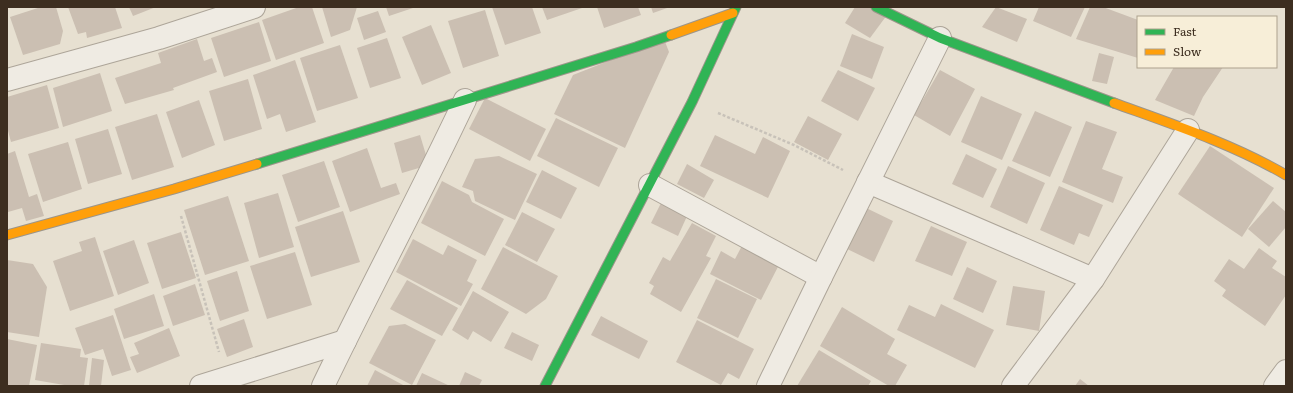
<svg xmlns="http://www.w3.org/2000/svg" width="1293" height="393" font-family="Literata,serif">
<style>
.building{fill:#cbbfb2}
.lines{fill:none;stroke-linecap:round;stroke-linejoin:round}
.street-casing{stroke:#ada599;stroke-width:24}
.fast-casing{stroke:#9c958a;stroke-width:11}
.slow-casing{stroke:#9c958a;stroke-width:11}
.path{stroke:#c8c2b9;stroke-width:2.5;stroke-dasharray:3 2;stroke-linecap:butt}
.street{stroke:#efebe3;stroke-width:22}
.fast{stroke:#30b455;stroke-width:9}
.slow{stroke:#ff9f0a;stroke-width:9}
</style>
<rect width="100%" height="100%" fill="#e7e0d1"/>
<g class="building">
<polygon points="41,7 56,7 63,31 60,44 23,55 10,17"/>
<polygon points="68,7 115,7 122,28 87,38 86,32 78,34"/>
<polygon points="129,7 156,7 133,16"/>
<polygon points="299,7 312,7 324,43 276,60 262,20"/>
<polygon points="322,7 357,7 350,30 331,37"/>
<polygon points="386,7 416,7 389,16"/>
<polygon points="492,7 532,7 541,33 505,45"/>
<polygon points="542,7 585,7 547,20"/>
<polygon points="597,7 638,7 641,15 604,28"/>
<polygon points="651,7 670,7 653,13"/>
<polygon points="855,7 871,7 887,15 870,38 845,23"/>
<polygon points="996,7 1027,19 1017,42 982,27"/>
<polygon points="1039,7 1085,7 1071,37 1033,21"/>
<polygon points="1090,7 1103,7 1138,20 1138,58 1076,39"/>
<polygon points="485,10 499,56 463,68 448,21"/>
<polygon points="378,11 386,32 364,40 357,18"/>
<polygon points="259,22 271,61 224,77 211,38"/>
<polygon points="431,25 451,73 422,85 402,37"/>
<polygon points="852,34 884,47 872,79 840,66"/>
<polygon points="387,38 401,78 370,88 357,48"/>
<polygon points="197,39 204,61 212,58 217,72 173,88 174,90 125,104 115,78 161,63 158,53"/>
<polygon points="664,39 669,52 625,148 554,114 573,75"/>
<polygon points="340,45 358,98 317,111 300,58"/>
<polygon points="1099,53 1114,57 1107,84 1092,81"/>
<polygon points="295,60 316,122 286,132 280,114 267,119 253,75"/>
<polygon points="1174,67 1223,67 1203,97 1194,116 1155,100"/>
<polygon points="838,70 875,88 858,121 821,101"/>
<polygon points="940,70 975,89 950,136 914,115"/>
<polygon points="100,73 112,111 63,127 53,88"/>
<polygon points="248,79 262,129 224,141 209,91"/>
<polygon points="47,85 59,128 11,142 7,127 7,97"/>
<polygon points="981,96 1022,114 1002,160 961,142"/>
<polygon points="485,98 546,129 530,161 469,129"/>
<polygon points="199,100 215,145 182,158 166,112"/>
<polygon points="1035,111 1072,127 1050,177 1012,161"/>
<polygon points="157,114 174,167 132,180 115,127"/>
<polygon points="808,116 842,134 828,160 794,142"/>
<polygon points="556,118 618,148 599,187 537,156"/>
<polygon points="1086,121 1117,132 1102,169 1123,177 1113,203 1062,182"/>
<polygon points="108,129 122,174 88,184 75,139"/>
<polygon points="420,135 429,165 402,173 394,143"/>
<polygon points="715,135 755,154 763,137 790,151 768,198 700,166"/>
<polygon points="68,142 82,189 43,202 28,154"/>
<polygon points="1210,146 1274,188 1242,237 1178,194"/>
<polygon points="367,148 381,188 396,183 400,194 350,212 332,161"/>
<polygon points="15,151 29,197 37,194 44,216 26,221 22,208 8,212 7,207 7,154"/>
<polygon points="966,154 997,169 983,198 952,184"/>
<polygon points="499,156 537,174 515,220 475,201 473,191 462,187 475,159"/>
<polygon points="324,161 340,207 298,222 282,175"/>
<polygon points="687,164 714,180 704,198 677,184"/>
<polygon points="1008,166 1045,183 1027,224 990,207"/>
<polygon points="542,170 577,188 561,219 526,202"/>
<polygon points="442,181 469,195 472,202 504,219 485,256 421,223"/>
<polygon points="1059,186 1103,205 1089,237 1079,233 1074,245 1040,230"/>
<polygon points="278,193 294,247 259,258 244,203"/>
<polygon points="228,196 249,261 205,275 184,210"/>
<polygon points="662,201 688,214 678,236 651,223"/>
<polygon points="1273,201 1286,212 1286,227 1269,247 1248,229"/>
<polygon points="860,205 893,221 874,262 841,246"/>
<polygon points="343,211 360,262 311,277 295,227"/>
<polygon points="522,212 555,229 537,262 505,245"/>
<polygon points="692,223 716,236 706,256 711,258 681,312 650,294 654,286 649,283 663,257 670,261"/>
<polygon points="931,226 967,242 952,276 915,261"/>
<polygon points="181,232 196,278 162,289 147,243"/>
<polygon points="95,237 114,296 70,311 53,261 82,251 79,242"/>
<polygon points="413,239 443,255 448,245 477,260 467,281 473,284 461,306 396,272"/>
<polygon points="134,240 149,283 118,295 103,251"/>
<polygon points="745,240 782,259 761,300 710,274 721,251 735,259"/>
<polygon points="503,247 558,276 546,299 526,314 481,289"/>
<polygon points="1259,248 1277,261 1272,268 1286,277 1286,295 1265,326 1222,296 1226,290 1214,281 1229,259 1244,269"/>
<polygon points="295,252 312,305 267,319 250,266"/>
<polygon points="7,260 33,264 47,287 39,337 7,332"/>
<polygon points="967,267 997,281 983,313 953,299"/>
<polygon points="237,271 249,311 220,321 207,281"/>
<polygon points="716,279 757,299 738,338 697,318"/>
<polygon points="407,280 458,308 442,336 390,309"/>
<polygon points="195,284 205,315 173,326 163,296"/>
<polygon points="1013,286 1045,291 1039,331 1006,325"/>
<polygon points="473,291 509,312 491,342 473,331 468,340 452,330"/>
<polygon points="154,294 164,326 124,339 114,309"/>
<polygon points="941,304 994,330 975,368 897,330 909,305 935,317"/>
<polygon points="842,307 895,339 887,354 907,365 895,386 889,386 820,346"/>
<polygon points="113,315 131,370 112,376 103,349 85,355 75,328"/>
<polygon points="601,316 648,341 639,359 591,335"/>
<polygon points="244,319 253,347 227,357 217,329"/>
<polygon points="697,320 754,349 739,379 728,373 721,385 676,362"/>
<polygon points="405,324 436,340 412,385 369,363 389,326"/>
<polygon points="169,328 180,356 137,373 130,357 139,354 134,343"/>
<polygon points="512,332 539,345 532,361 504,348"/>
<polygon points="7,339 37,345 29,386 7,386"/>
<polygon points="41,343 81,349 80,357 88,358 84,386 70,386 35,380"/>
<polygon points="819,350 871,381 868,386 797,386"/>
<polygon points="92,358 104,360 101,386 89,386"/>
<polygon points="375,370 405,386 367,386"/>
<polygon points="465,372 482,380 479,386 459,386"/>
<polygon points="422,373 450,386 416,386"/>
<polygon points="1080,379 1089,386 1075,386"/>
</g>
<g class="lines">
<g class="street-casing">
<g id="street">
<polyline points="7,80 159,38 254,7"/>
<polyline points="868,182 1093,279"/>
<polyline points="650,185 821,277"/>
<polyline points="201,386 345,341"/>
<path d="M 323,386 C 369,290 420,196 465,100"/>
<polyline points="768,386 821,277 940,38"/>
<polyline points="1013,386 1093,279 1188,130"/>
<polyline points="1275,386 1286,371"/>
</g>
</g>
<g class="fast-casing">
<g id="fast">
<polyline points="876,7 940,38 1114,103"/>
<polyline points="257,164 636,47 671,35"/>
<polyline points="545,386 692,102 736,7"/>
</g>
</g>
<g class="slow-casing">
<g id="slow">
<polyline points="671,35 733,13"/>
<path d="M 1114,103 C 1172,124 1233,144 1286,175"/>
<polyline points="7,235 174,189 257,164"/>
</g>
</g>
<g class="path">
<polyline points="718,113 794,145 843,170"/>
<polyline points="181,216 219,352"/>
</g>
<use href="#street" class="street"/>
<use href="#fast" class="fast"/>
<use href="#slow" class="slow"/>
</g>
<rect width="1293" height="393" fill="none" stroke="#3d2e20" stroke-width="16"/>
<rect x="1137" y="16" width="140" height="52" fill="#f7eed8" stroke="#ada18e"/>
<rect x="1145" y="29" width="20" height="6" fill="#30b455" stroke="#ada18e"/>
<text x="1173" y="36" font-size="12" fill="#3d2e20">Fast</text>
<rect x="1145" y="49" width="20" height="6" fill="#ff9f0a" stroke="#ada18e"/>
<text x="1173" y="56" font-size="12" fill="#3d2e20">Slow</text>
</svg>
